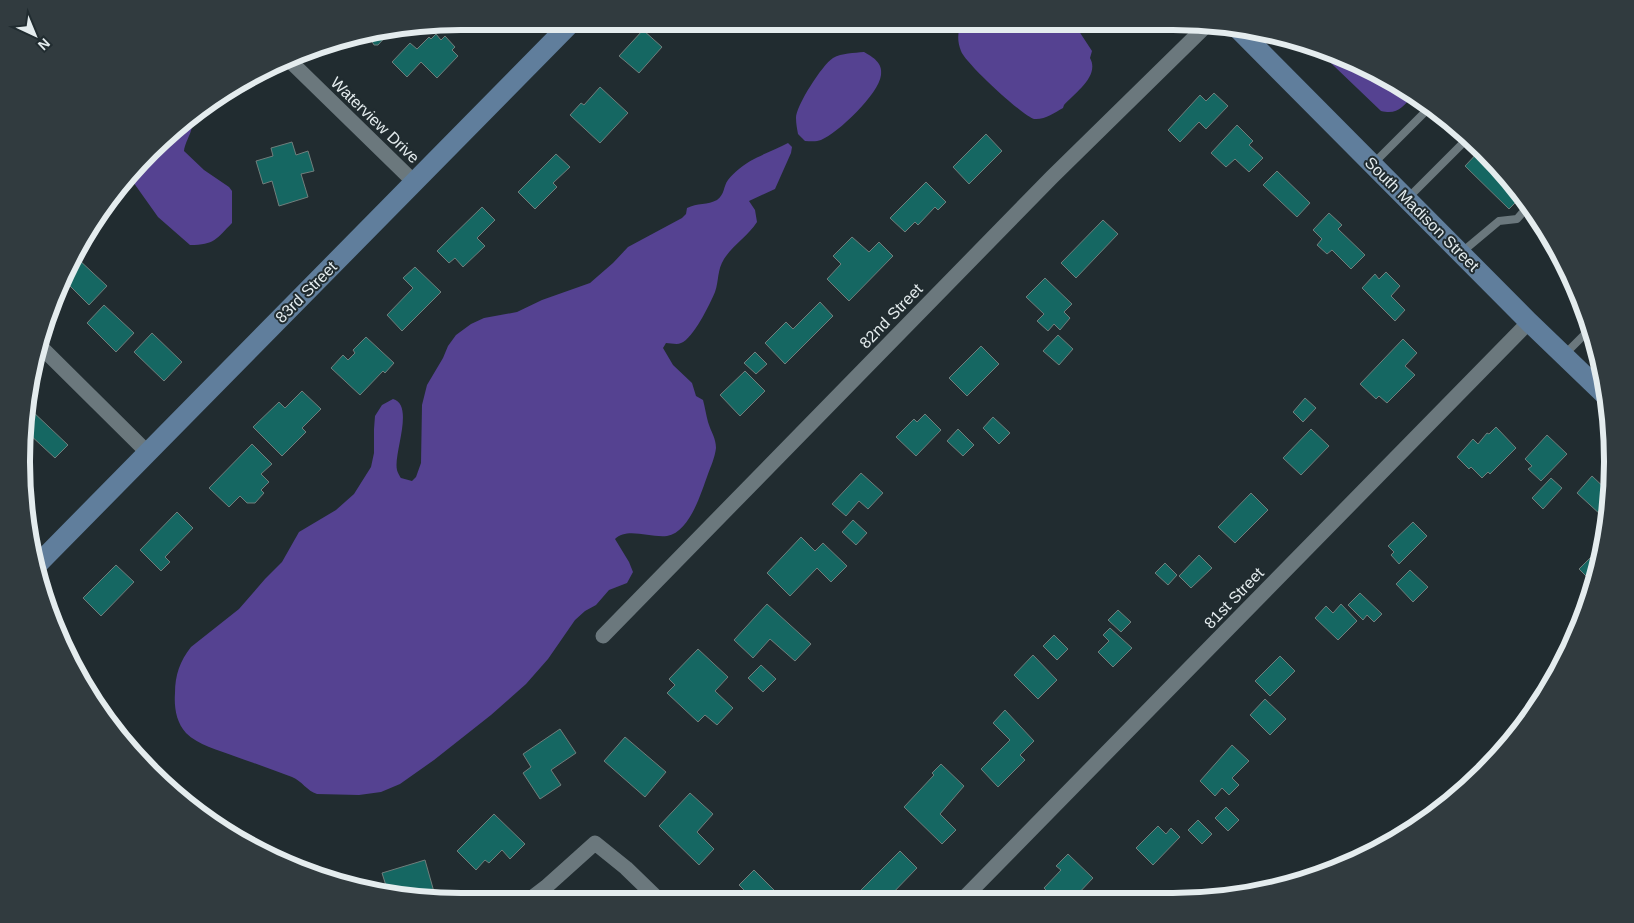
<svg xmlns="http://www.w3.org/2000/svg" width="1634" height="923" font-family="Arial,sans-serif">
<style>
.water{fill:#554291}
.building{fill:#156762;stroke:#707e7c}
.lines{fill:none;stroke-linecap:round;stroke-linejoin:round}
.lane{stroke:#6b787d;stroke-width:8}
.street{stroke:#6b787d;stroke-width:15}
.secondary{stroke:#607e9c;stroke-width:20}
.labels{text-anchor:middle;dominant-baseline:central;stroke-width:4;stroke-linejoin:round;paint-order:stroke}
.street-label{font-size:16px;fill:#e4ecee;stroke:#212c30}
.rim{fill:none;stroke:#e4ecee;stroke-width:6}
</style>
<rect width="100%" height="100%" fill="#212c30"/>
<g class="water">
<path d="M 963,22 L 1073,22 L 1092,51 L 1090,58 C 1100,76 1075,93 1064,105 L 1063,108 C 1054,113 1045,120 1034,119 C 1024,117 965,63 961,51 C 957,41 957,31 963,22 Z"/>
<path d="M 1311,44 L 1393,80 L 1414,95 C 1402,107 1398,115 1381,111 Z"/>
<path d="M 864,52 C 873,57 883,63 881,75 C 879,94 838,133 821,140 C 816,142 810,141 805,141 L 798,134 C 797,129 796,123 796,118 C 796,106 822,65 833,58 C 842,53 854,53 864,52 Z"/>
<path d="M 191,115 C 196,129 186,138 184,151 L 204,170 L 229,187 L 232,191 L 232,223 C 216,239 215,245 190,245 L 158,217 L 131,179 Z"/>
<path d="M 788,143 L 792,147 L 791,153 L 775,189 L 749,201 L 755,210 L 757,222 C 748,236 733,245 724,259 C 717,270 719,281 715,292 C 710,304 693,339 681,343 C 677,345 671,343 666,343 L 663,348 L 673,365 L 692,383 L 696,396 L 703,400 C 705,407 706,415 708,422 C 711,432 716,438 716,448 C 715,457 711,466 708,474 C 701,493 690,532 667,536 C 650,538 627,527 615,539 L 629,562 L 633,572 L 627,583 L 609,590 L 596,605 L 585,611 L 575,620 L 548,659 L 526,684 L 491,715 L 434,760 L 400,784 L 381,792 L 359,795 L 317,794 C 307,791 302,781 292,777 C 273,770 254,763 234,756 C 218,750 198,745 186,733 C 176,722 174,707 175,693 C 175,675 180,661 191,647 L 239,609 L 265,579 L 282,562 L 299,532 L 336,510 L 354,494 L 371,467 L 374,453 L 374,429 L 375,416 L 382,405 L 393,399 C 415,405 393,454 397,470 C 397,471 400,477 401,478 L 412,481 L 416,477 L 421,463 L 422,405 L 427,385 L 443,358 L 448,346 L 456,335 L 471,324 L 484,318 L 517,312 L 542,300 L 590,283 L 613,263 L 628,247 L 682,218 L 686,214 L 687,208 C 697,203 708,205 717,200 C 725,194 723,187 728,180 C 731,176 735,172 739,169 C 751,158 773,151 788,143 Z"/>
</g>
<g class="building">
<polygon points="682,22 699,22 690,30"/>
<polygon points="643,30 662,47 639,73 619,56"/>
<polygon points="389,33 378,45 374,45 369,36"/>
<polygon points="436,34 441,40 445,36 455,47 452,50 458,56 437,78 421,62 407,77 392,62 410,43 417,49 429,37 431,39"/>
<polygon points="600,87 628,113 600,143 570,115 581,103 584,105"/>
<polygon points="1214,93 1228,106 1206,129 1199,122 1180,142 1168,130 1200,95 1206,101"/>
<polygon points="1237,125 1253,141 1249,145 1263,158 1249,172 1235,159 1226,167 1211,153"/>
<polygon points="986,134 1002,151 969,184 953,167"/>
<polygon points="292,142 296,155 308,151 314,171 301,174 308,197 279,206 272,181 263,184 256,161 273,156 271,148"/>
<polygon points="1481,149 1523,195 1509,209 1465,166"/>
<polygon points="556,154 570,167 553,183 557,187 535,209 518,192"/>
<polygon points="1277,171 1310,203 1297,217 1263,185"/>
<polygon points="926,182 946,202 938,210 935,207 918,225 915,222 905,232 890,218"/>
<polygon points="482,207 495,220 477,238 485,246 463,267 455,258 449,263 437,251"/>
<polygon points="1329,213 1342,225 1338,229 1365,255 1351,269 1332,250 1327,254 1317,245 1322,239 1313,230"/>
<polygon points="1103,220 1118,234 1076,278 1061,263"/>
<polygon points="852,237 869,252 879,242 893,256 849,301 827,279 841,264 833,256"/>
<polygon points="77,258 107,286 89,305 66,282"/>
<polygon points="415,267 441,292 402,331 387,315 413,288 403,278"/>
<polygon points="1386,272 1400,286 1391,296 1405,310 1395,321 1362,288 1375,274 1379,279"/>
<polygon points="1045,278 1072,304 1064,312 1070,318 1060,330 1054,324 1048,331 1037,321 1044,314 1026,297"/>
<polygon points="820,302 833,316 785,364 765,343 786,322 793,329"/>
<polygon points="104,305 134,333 116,352 87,323"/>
<polygon points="152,333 182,362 164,381 134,352"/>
<polygon points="1058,335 1073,349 1059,365 1043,351"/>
<polygon points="366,337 394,363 385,373 383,371 360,395 331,368 343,355 348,360 355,353 353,350"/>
<polygon points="1403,339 1417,353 1405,366 1415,375 1387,403 1379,396 1376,399 1360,384"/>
<polygon points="981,346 999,364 967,396 949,378"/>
<polygon points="755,352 767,364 756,374 744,363"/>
<polygon points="745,371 765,391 740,416 720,395"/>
<polygon points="302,391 321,409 302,428 306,432 282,456 253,427 279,402 285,408"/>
<polygon points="1305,398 1316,408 1303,422 1293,412"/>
<polygon points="30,409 68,445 55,458 28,433"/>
<polygon points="925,414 941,430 916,456 896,437 914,419 917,422"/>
<polygon points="993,417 1010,433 999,444 983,428"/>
<polygon points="1496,427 1516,448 1490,474 1488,472 1482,478 1471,467 1469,469 1457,457 1473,439 1478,444 1487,433 1489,434"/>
<polygon points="958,429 974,445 963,456 947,441"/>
<polygon points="1311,429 1329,446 1301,475 1283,458"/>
<polygon points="1547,435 1567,454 1541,481 1528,469 1532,466 1525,459"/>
<polygon points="252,444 272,464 261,474 269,482 261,490 264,493 255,503 247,503 240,496 229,507 209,488"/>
<polygon points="861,473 883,493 868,509 859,501 846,516 832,504"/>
<polygon points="1592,476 1610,493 1609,508 1602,516 1577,493"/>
<polygon points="1551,478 1562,488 1543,509 1532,498"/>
<polygon points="1251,493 1268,510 1235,543 1218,527"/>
<polygon points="177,512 193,528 165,557 170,562 161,571 140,550"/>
<polygon points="853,520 867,533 856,545 842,532"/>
<polygon points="1413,522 1427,536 1399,564 1391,555 1394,552 1388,546"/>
<polygon points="801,537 815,551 823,543 847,566 831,582 817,568 790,596 767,573"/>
<polygon points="1199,555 1212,568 1191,588 1179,576"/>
<polygon points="1593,555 1599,561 1596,573 1590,580 1579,569"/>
<polygon points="1165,563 1177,575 1168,585 1155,573"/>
<polygon points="116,565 134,582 101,616 83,598"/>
<polygon points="1410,570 1428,587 1413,602 1396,584"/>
<polygon points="1360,593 1382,614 1374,622 1367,615 1363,620 1348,605"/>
<polygon points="767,604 811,644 795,661 770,639 753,658 734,640"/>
<polygon points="1341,604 1357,621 1338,640 1315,618 1326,606 1333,613"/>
<polygon points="1118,610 1131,622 1121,632 1108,620"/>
<polygon points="1110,628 1132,648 1113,667 1098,652 1109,641 1103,635"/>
<polygon points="1054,635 1068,649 1057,660 1043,646"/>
<polygon points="698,649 728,677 715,691 733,708 717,725 705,715 698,722 667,693 675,685 669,679"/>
<polygon points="1033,655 1057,680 1038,699 1014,675"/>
<polygon points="1280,656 1295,671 1270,696 1255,681"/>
<polygon points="761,665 776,679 763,692 748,678"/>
<polygon points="1265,699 1286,719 1270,735 1250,715"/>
<polygon points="1005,710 1034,741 1020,755 1025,760 998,787 981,769 1010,740 993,723"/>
<polygon points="560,729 576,753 551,770 561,785 540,799 523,773 531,767 523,754"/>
<polygon points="625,737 666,772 645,797 604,761"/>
<polygon points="1232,745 1249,761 1232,778 1239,785 1229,795 1222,788 1215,796 1200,781"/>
<polygon points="941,764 964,786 940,814 956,830 942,844 904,807 934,775 932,773"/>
<polygon points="690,793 713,814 697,832 714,849 699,865 659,826"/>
<polygon points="1226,807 1239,820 1228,831 1215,818"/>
<polygon points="494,814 525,844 510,859 502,850 489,863 485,860 476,870 457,851"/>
<polygon points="1198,820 1212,834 1202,844 1188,830"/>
<polygon points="1158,826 1166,834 1171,828 1180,837 1153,865 1136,848"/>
<polygon points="900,851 917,868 887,899 862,899 857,894"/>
<polygon points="1068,854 1093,878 1075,897 1073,895 1069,899 1055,899 1044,888 1061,870 1056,866"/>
<polygon points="425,860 436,899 432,901 388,892 382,873"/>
<polygon points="754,870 779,895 775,900 748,900 745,897 748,894 739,885"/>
</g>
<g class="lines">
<g class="lane">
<polyline points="1373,164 1430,107"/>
<polyline points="1407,199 1469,137"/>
<polyline points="1462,252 1499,221 1517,219 1529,205"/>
<polyline points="1565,354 1591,328"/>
</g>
<g class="street">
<polyline points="290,61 414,182"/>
<polyline points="38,344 148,453"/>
<polyline points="603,636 1052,177 1208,24"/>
<polyline points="963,899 1529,322"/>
<polyline points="529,900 546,887 595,843 626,868 659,900"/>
</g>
<g class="secondary">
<polyline points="1239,30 1529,322 1606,396"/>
<polyline points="39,563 573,21"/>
</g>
</g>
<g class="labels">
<g class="street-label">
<text transform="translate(375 120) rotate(44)">Waterview Drive</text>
<text transform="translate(1422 214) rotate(45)">South Madison Street</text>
<text transform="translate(306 292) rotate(-45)">83rd Street</text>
<text transform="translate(891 316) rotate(-46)">82nd Street</text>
<text transform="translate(1234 598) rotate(-46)">81st Street</text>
</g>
</g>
<path d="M0 0H1634V923H0ZM461 30H1173A431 431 0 0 1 1604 461V462A431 431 0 0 1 1173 893H461A431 431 0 0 1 30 462V461A431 431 0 0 1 461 30Z" fill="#313b3f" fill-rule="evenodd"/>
<path class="rim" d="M461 30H1173A431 431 0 0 1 1604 461V462A431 431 0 0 1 1173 893H461A431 431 0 0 1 30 462V461A431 431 0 0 1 461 30Z"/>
<g transform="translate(35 35) rotate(136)" stroke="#212c30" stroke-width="4" paint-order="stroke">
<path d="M0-4L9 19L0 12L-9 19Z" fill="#e4ecee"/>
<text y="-8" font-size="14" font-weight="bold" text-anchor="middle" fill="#e4ecee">N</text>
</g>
</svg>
